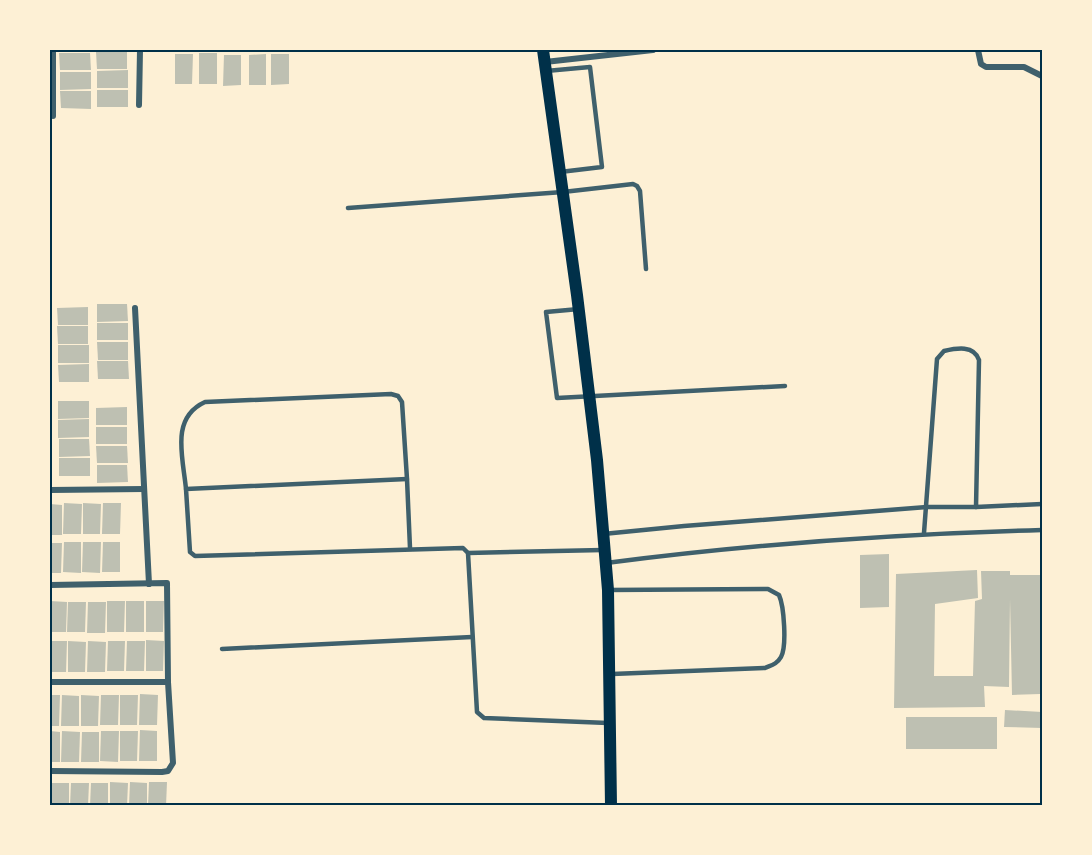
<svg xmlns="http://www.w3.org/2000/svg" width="1092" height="855" font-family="'Archivo Narrow',sans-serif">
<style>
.building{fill:#bec0b2}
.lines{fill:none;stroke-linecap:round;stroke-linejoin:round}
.service{stroke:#3f606c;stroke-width:4.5}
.minor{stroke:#3f606c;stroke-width:6}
.secondary{stroke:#003049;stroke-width:12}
.neatline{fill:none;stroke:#003049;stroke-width:2}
</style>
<rect width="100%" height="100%" fill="#fdf0d5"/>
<g class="building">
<polygon points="127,51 127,69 97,69 96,52"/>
<polygon points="59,53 90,53 91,70 60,70"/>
<rect x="199" y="53" width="18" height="31"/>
<polygon points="175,54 193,54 192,84 175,84"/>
<polygon points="266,54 266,85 249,85 249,55"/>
<polygon points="271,54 289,54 289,84 271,85"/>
<polygon points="224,55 241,55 241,85 223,86"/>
<polygon points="128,70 128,88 97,88 97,71"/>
<polygon points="60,72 91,72 91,89 60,90"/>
<rect x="97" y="90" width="31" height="17"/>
<polygon points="60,91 91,91 91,109 61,108"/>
<polygon points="97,304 127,304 128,321 97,322"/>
<polygon points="88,307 88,325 58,325 57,308"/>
<rect x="97" y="323" width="31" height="17"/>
<polygon points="57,326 88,326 88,344 58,344"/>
<polygon points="97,342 128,342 128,360 98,360"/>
<rect x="58" y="345" width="31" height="18"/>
<polygon points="97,361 128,361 129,379 98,379"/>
<polygon points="89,364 89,382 59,382 58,365"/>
<polygon points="58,401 89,401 89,418 58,419"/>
<polygon points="127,407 127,425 96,425 96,408"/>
<polygon points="89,419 89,437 58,438 58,420"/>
<rect x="96" y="427" width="31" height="17"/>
<polygon points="59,439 89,439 90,456 59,457"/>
<polygon points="96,446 127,446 128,463 97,463"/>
<rect x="59" y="458" width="31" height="18"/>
<polygon points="97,465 127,465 128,482 97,483"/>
<polygon points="64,503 82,504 81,534 63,534"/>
<polygon points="83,503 101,504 100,534 83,534"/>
<polygon points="103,503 121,503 120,534 102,534"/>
<polygon points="50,504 62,505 62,535 50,535"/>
<polygon points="64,542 81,542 81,573 63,572"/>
<polygon points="83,542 101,542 100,573 82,572"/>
<polygon points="103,542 120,542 120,572 102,572"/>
<polygon points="50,543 62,543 61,573 50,573"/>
<polygon points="889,554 889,607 860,608 860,555"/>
<polygon points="977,570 978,598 935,604 934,676 973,676 975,601 982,599 981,571 1010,571 1010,575 1040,575 1040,656 1042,656 1042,699 1040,699 1040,694 1012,695 1010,599 1009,687 984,686 985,707 894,708 896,574"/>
<polygon points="50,601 67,602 66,632 50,632"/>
<polygon points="107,601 125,601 124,632 107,632"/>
<rect x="126" y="601" width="18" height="31"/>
<polygon points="146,601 164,601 163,632 146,632"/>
<polygon points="68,602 86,602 85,632 67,632"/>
<polygon points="88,602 106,602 105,633 87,633"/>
<polygon points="146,640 164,641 163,671 146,671"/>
<polygon points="50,641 67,641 66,672 50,672"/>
<polygon points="68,641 86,642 85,672 68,672"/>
<polygon points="88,641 106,642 105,672 87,672"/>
<polygon points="108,641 125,641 124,671 107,671"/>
<polygon points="127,641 145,641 144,671 126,671"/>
<polygon points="140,694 158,695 157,725 139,725"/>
<polygon points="50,695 60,695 59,726 50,726"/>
<polygon points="62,695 79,696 79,726 61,726"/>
<polygon points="81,695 99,696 98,726 81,726"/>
<polygon points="101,695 119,695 118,725 100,725"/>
<polygon points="120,695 138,695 137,725 120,725"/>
<polygon points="1005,710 1042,712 1042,728 1004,727"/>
<rect x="906" y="717" width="91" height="32"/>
<polygon points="140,730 157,731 157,761 139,761"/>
<polygon points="50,731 60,732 60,762 50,762"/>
<polygon points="62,731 80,732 79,762 61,762"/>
<polygon points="101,731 119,731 118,762 100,761"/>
<polygon points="120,731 138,731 137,761 120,761"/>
<polygon points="82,732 99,732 99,762 81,762"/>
<polygon points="110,782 128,783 127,806 110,806"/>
<polygon points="130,782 147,783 147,806 129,806"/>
<polygon points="149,782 167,782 166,806 148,806"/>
<polygon points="52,783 69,783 69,806 51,806"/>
<polygon points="71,783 89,783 88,806 70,806"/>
<polygon points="91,783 108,783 108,806 90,806"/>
</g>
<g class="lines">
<g class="service">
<polyline points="546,71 590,67 602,167 560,172"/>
<polyline points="348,208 563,192 633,184 637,186 640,191 646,269"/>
<polyline points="579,309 546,312 557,398 785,386"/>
<polyline points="407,479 186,489 190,552 195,556 463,548 468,553 477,712 484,718 608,723"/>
<path d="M 186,489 C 183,457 170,418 205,402 L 391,394 L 398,396 L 402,402 L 407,479 L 410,548"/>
<path d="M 924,533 L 937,359 L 944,351 C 957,348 974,345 979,360 L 976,507 L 1042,504"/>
<polyline points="603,534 684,526 927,507 976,507"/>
<polyline points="468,553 603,550"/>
<path d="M 606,563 C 751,544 897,534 1042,530"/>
<path d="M 608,590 L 768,589 L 779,595 C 784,606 787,646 781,657 C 777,664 772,665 765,668 L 612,674"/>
<polyline points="222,649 472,637"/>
</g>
<g class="minor">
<polyline points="978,50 981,64 986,67 1024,67 1042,76"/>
<polyline points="545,62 653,50"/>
<polyline points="139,105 140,50"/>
<polyline points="53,116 53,50"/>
<polyline points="135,308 149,584"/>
<polyline points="50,490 144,489"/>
<polyline points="50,585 167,583 168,682 173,763 168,771 162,772 50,771"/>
<polyline points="50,682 168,682"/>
</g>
<polyline class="secondary" points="543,50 577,295 597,460 608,590 611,806"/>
</g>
<rect width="1092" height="855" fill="none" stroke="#fdf0d5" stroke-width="102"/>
<rect x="51" y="51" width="990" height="753" class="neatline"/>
</svg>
